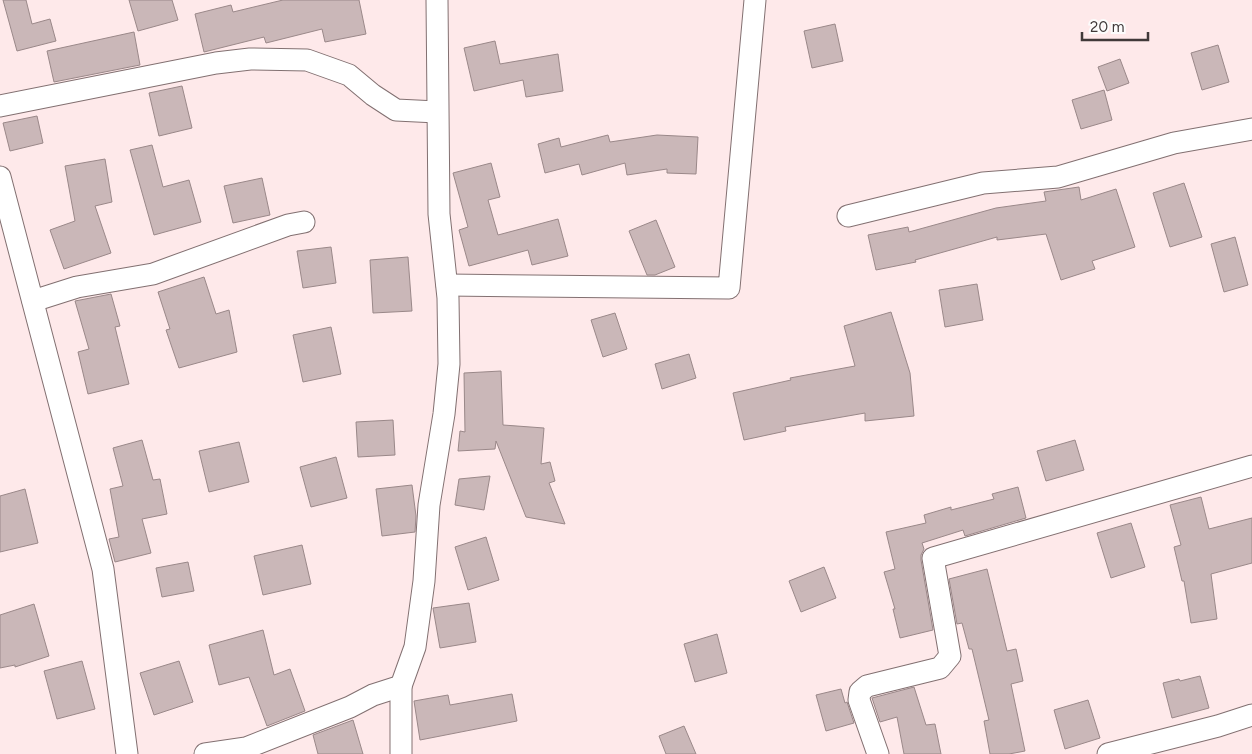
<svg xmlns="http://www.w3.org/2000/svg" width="1252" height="754" font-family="Figtree,sans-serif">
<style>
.building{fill:#cab7b8;stroke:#9a8889}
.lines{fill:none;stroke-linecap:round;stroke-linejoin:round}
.minor-casing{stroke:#827071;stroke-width:23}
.minor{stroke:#fff;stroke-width:21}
</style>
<rect width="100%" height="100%" fill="#fee9ea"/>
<g class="building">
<polygon points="3,0 26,0 32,24 50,19 56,41 17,51"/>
<polygon points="129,0 172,0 178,20 138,31"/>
<polygon points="283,0 359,0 366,34 325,42 322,29 266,43 264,37 204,52 195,14 231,5 233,12"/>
<polygon points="835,24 843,61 812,68 804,31"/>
<polygon points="134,32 140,65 54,82 47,51"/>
<polygon points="495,41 500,64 558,54 563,91 526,97 523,80 474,91 464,48"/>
<polygon points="1218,45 1229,82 1202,90 1191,53"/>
<polygon points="1120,59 1129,83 1107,91 1098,67"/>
<polygon points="182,86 192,128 159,136 149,93"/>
<polygon points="1104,90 1112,120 1081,129 1072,100"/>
<polygon points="37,116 43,143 10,151 3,123"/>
<polygon points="608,135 610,142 657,135 698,137 696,174 667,173 667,169 627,175 625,163 582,175 579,164 545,173 538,144 559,138 561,147"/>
<polygon points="152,145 163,187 189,180 201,222 154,235 130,150"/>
<polygon points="105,159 112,202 95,206 111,253 64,269 50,230 75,221 65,166"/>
<polygon points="491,163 500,197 488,200 498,235 558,219 568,256 532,265 528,250 469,266 459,230 468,227 453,173"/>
<polygon points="262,178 270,215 233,223 224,186"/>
<polygon points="1184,183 1202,237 1170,247 1153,193"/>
<polygon points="1079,187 1081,200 1116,189 1135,247 1092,261 1095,269 1061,280 1046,234 997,240 997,237 915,260 916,262 876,270 868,235 908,227 909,232 996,208 1046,201 1044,192"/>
<polygon points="656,220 675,267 655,275 647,275 629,231"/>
<polygon points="1235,237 1248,285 1224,292 1211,244"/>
<polygon points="331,247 336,283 303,288 297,251"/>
<polygon points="408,257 412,311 373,313 370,260"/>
<polygon points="204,277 216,314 229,310 237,352 179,368 166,330 170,329 158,292"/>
<polygon points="977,284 983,320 945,327 939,290"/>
<polygon points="111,294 120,326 115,327 129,384 88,394 78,352 89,349 75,301"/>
<polygon points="891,312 910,373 914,416 865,421 865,413 785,427 786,431 744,440 733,393 791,380 790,378 855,366 844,326"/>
<polygon points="615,313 627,349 603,357 591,320"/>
<polygon points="331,327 341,374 303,382 293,335"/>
<polygon points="689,354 696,378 662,389 655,364"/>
<polygon points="501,371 503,425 544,428 541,464 550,462 555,481 549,483 565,524 526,517 496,441 495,449 458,451 460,431 465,432 464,373"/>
<polygon points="393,420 395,455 358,457 356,422"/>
<polygon points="142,440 153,480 160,479 167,514 142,519 151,553 115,562 109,539 119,537 110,489 123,486 113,448"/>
<polygon points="1075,440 1084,470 1046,481 1037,451"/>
<polygon points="239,442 249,482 209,492 199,451"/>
<polygon points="336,457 347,498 311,507 300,467"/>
<polygon points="490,476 484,510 455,505 459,479"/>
<polygon points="412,485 416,516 415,532 382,536 376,489"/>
<polygon points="1018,487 1026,518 965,536 963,530 922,543 924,549 921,555 921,560 933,630 900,638 893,609 895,609 884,572 895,569 886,532 926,523 924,515 951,507 951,510 994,499 992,494"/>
<polygon points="25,489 38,543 0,552 0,496"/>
<polygon points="1201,497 1209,529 1252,518 1252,563 1211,574 1217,619 1191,623 1184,581 1182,581 1174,547 1181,545 1170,505"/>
<polygon points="1131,523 1145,567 1111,578 1097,533"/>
<polygon points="486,537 499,580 468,590 455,547"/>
<polygon points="302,545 311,584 263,595 254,556"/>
<polygon points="188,562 194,591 162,597 156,568"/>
<polygon points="824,567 836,598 801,612 789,581"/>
<polygon points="987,569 1007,651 1016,649 1023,681 1011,684 1025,751 1009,754 990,754 984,721 989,720 972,649 969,649 962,623 957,624 949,579"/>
<polygon points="469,603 476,642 440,648 433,608"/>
<polygon points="34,604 49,656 15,667 15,665 0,668 0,615"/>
<polygon points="263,630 274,675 290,669 305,711 267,726 249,677 219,685 209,645"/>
<polygon points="717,634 727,673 695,682 684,644"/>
<polygon points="82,661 95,709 57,719 44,671"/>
<polygon points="179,661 193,702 154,715 140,673"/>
<polygon points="1200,676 1209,708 1172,718 1163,683 1179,679 1180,681"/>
<polygon points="914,687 926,725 935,724 941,754 904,754 897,717 880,722 872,698"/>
<polygon points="841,689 845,703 847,702 854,723 826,731 816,695"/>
<polygon points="512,694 517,721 420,740 414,701 448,695 450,705"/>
<polygon points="1088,700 1100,738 1065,749 1054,710"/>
<polygon points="353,720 363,754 318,754 313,735"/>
<polygon points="684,726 696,754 666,754 659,736"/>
</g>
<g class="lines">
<g class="minor-casing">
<g id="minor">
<polyline points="0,106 216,63 250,59 307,60 349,75 373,95 396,110 437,112"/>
<polyline points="0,177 103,569 127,754"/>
<polyline points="848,216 983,183 1058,177 1174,143 1252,129"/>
<polyline points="447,285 729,288 755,0"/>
<polyline points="33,301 77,287 153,274 288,225 304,222"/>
<polyline points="205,754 246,748 350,707 373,695 401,686 415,647 424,581 429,505 444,414 449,364 448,298 439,214 437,0"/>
<polyline points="401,754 401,686"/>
<polyline points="878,754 859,700 860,692 867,686 940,668 950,656 933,558 1252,466"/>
<polyline points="1108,754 1218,726 1252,715"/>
</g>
</g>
<use href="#minor" class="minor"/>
</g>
<path d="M1082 32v8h66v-8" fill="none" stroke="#403939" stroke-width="2.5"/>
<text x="1090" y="32" font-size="15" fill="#403939" stroke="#fcfcfc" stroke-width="4" paint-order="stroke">20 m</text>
</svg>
